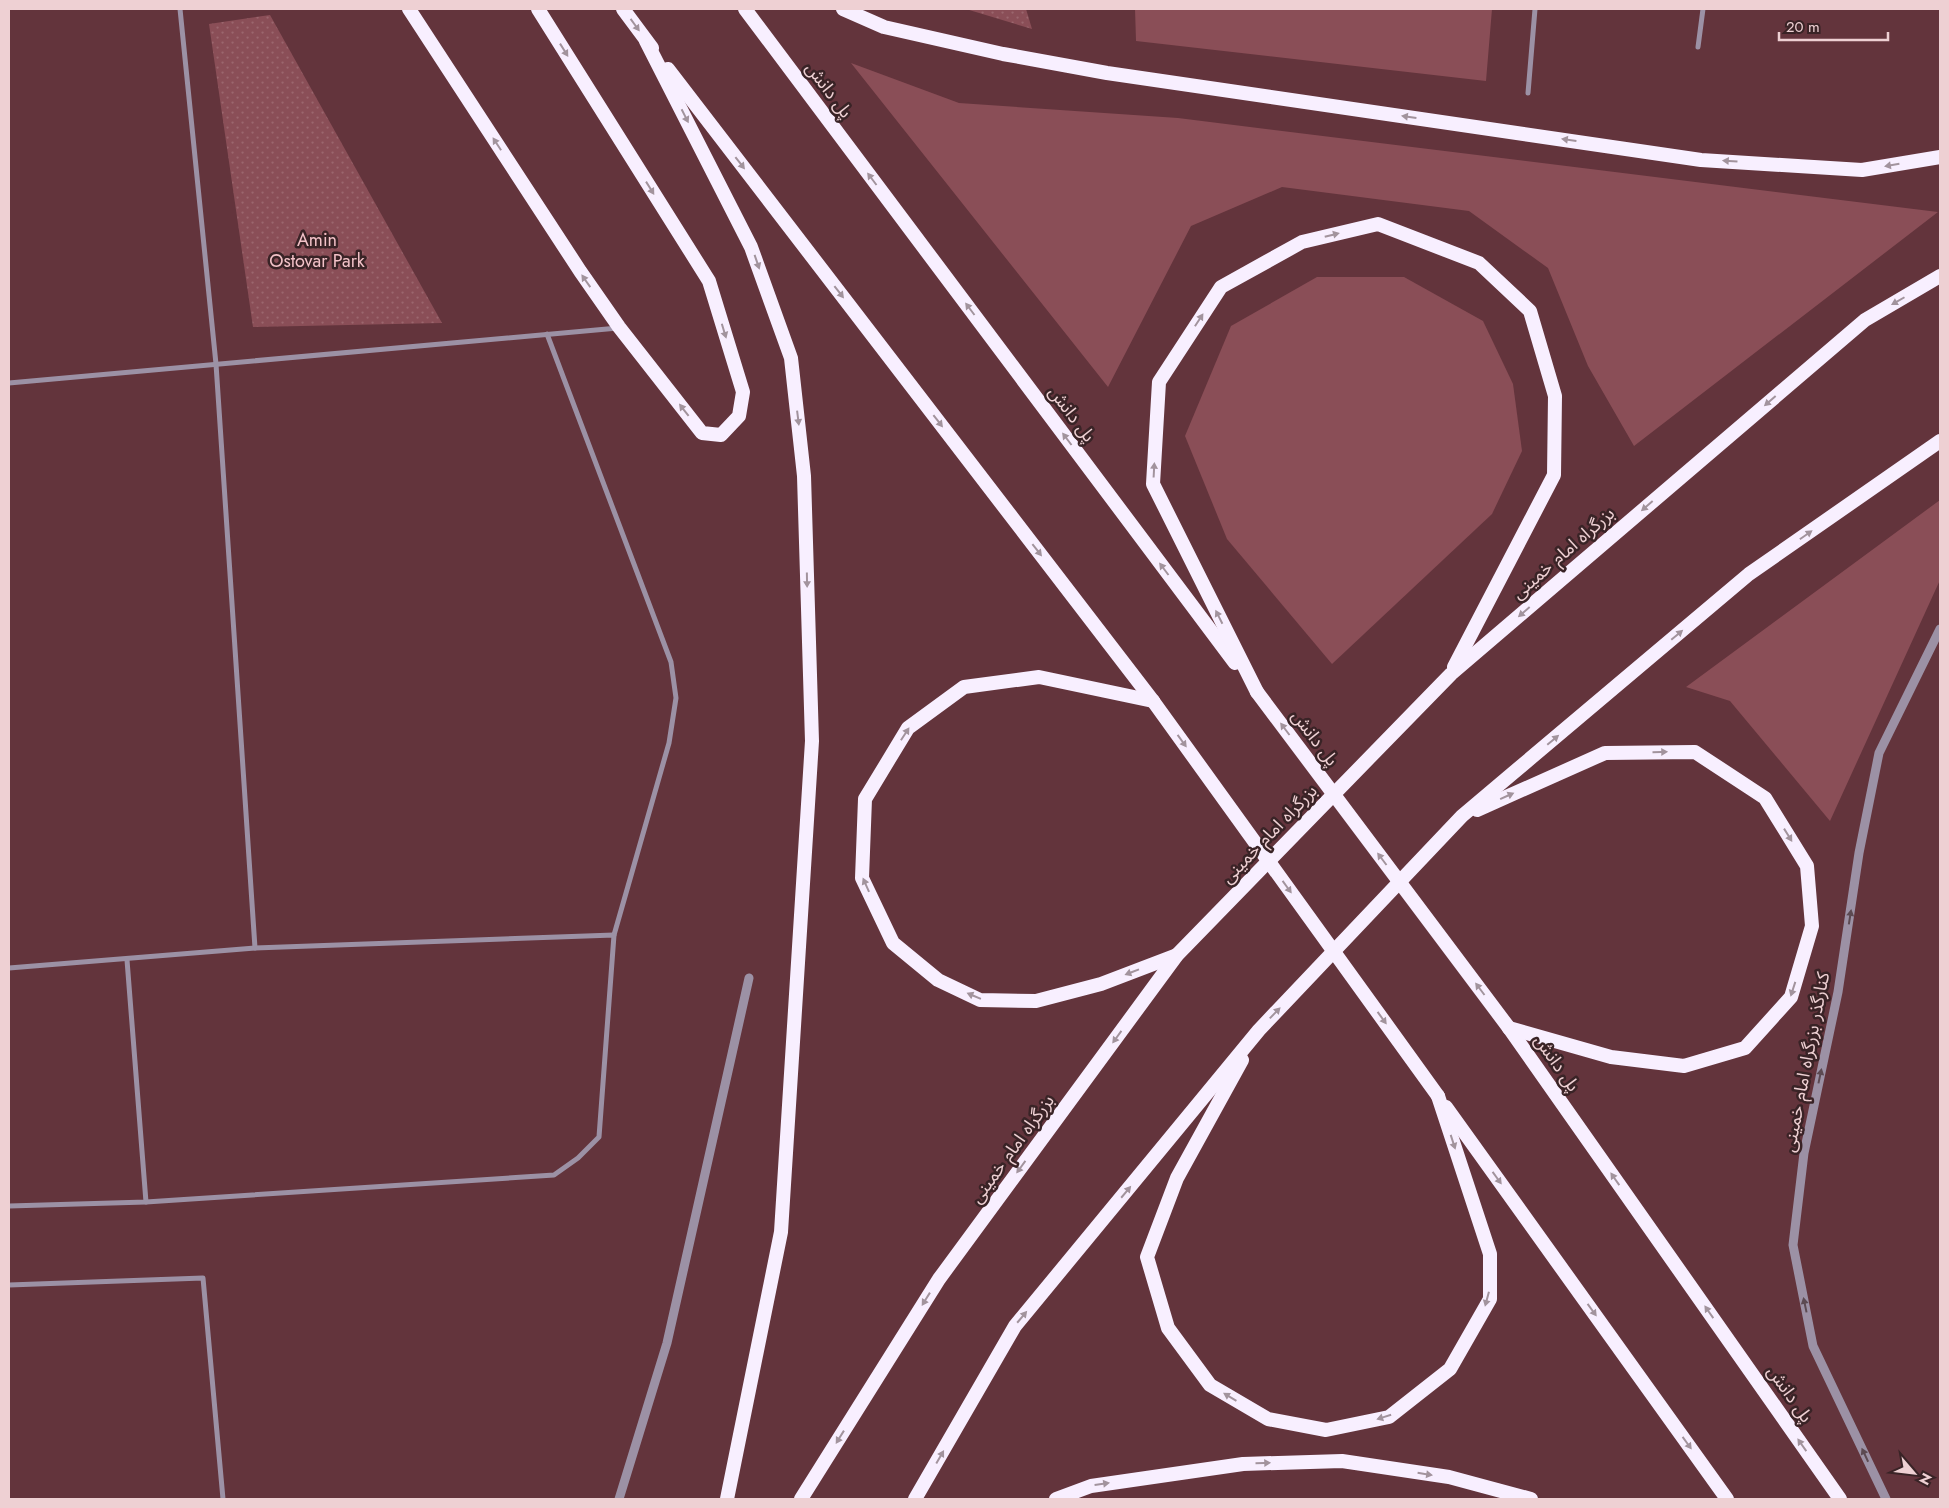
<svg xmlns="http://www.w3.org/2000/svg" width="1949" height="1508" font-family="Jost,'Noto Sans Arabic',sans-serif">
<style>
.green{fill:#8a4e57}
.park{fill:url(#park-dots)}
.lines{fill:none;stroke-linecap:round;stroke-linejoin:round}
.minor{stroke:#9c91a5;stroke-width:5}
.tertiary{stroke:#9c91a5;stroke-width:9}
.trunk{stroke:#f8efff;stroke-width:14}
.trunk-bridge{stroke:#f8efff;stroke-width:14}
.oneway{fill:#a2939d}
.oneway2{fill:#5c4a52}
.labels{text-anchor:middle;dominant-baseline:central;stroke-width:5;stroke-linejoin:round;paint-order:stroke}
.street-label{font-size:18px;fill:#eed0d3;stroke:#392326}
.park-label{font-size:18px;fill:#f3c2c8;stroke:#392326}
</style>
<defs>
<pattern id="park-dots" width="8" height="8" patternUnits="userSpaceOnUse" patternTransform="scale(1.25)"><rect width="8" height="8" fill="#8a4e57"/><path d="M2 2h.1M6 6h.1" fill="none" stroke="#9b666e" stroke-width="1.8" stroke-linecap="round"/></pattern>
</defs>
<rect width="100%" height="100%" fill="#63343c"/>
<g class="green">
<polygon points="1135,9 1492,9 1486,81 1136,41"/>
<polygon points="851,63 959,103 1178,118 1938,212 1634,446 1588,366 1548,268 1469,211 1282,187 1191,226 1108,387"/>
<polygon points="1317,277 1404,277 1483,321 1513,384 1522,451 1492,514 1332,664 1227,539 1185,436 1231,326"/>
<polygon points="1940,500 1940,580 1830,821 1730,701 1686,687"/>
</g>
<g class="park">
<polygon points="966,9 1026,9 1032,29"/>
<polygon points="270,15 442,323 253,327 209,24"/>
</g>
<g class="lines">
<g class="minor">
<polyline points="180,9 216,364 255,948"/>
<polyline points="1698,47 1703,9"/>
<polyline points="1528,93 1535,9"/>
<polyline points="547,334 671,662 676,698 669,743 614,935"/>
<polyline points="9,383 618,328"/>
<polyline points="127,960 146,1202"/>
<polyline points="9,968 255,948 614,935 599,1137 578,1158 554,1175 146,1202 9,1206"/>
<polyline points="9,1285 203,1278 223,1499"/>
</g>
<g class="tertiary">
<polyline points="619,1499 667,1343 749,978"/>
<polyline points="1886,1499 1813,1346 1793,1245 1804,1153 1838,992 1859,853 1879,753 1940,629"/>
</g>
<g class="trunk">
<polyline points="409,9 580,271 619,327 702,433 721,435 739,416 743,392 709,281 538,9"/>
<polyline points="623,9 652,48"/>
<polyline points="745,9 1235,663"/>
<polyline points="843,9 884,27 1003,54 1107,73 1701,160 1862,170 1940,157"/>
<polyline points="646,41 751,247 791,358 804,476 812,741 781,1232 727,1499"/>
<polyline points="668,69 1153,701"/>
<polyline points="1257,692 1153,484 1159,382 1221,287 1302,242 1378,224 1479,263 1530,311 1555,396 1554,475 1454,667"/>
<polyline points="1153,701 1039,677 964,687 908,728 865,799 862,878 893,943 938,980 980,1000 1036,1001 1101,984 1177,955"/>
<polyline points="1477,810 1605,753 1695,752 1765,798 1807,866 1812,926 1791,997 1745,1048 1684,1066 1611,1057 1509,1028"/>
<polyline points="1509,1028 1840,1499"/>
<polyline points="1242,1060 1177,1178 1147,1257 1168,1328 1210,1385 1268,1419 1326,1430 1389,1417 1450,1369 1490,1299 1490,1254 1438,1096"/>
<polyline points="1446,1107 1727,1499"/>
<polyline points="801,1499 939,1279 1177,955 1451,674 1865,320 1940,276"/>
<polyline points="915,1499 1015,1326 1259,1030 1462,816 1749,574 1940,441"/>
<polyline points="1056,1499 1091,1486 1243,1464 1342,1461 1449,1477 1531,1499"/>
</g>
<g class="trunk-bridge">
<polyline points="1257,692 1509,1028"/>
<polyline points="1153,701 1438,1096"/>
</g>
</g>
<defs><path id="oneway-solid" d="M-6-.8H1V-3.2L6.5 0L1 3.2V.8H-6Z" transform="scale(1.25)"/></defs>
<g class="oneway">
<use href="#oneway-solid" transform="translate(635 25) rotate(54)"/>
<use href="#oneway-solid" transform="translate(564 50) rotate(58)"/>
<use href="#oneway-solid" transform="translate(685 116) rotate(63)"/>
<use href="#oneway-solid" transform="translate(1409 117) rotate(-172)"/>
<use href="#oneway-solid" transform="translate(1569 140) rotate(-172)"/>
<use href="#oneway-solid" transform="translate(497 144) rotate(-123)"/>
<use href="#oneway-solid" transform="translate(1730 161) rotate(-176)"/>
<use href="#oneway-solid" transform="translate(740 163) rotate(52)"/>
<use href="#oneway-solid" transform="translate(1892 165) rotate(170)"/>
<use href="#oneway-solid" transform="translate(872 179) rotate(-127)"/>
<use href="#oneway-solid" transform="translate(650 188) rotate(58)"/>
<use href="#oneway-solid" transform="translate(1332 235) rotate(-14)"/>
<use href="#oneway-solid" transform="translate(757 262) rotate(71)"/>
<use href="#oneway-solid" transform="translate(586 281) rotate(-125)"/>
<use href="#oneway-solid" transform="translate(839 292) rotate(52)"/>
<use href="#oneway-solid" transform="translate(1898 301) rotate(150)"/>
<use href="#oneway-solid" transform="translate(970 309) rotate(-127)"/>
<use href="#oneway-solid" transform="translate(1199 320) rotate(-57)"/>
<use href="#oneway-solid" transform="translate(724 331) rotate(73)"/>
<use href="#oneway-solid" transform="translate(1770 401) rotate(139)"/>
<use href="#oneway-solid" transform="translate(684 410) rotate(-128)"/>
<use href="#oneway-solid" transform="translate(798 418) rotate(83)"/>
<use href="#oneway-solid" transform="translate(938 421) rotate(52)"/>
<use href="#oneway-solid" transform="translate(1067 439) rotate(-127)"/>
<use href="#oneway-solid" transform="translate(1154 470) rotate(-87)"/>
<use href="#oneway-solid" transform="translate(1647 506) rotate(139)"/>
<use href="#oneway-solid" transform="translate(1806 535) rotate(-35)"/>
<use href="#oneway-solid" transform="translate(1037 550) rotate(52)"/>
<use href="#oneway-solid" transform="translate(1164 569) rotate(-127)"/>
<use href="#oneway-solid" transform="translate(807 580) rotate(89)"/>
<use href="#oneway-solid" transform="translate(1524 612) rotate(139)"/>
<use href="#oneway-solid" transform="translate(1219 617) rotate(-117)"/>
<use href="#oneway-solid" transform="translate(1677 635) rotate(-40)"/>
<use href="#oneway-solid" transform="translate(1285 729) rotate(-127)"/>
<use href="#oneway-solid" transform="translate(905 734) rotate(-57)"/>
<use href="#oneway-solid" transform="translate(1553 740) rotate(-40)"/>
<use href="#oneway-solid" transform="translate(1182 741) rotate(54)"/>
<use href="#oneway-solid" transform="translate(1660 752) rotate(-1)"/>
<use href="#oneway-solid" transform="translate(1507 796) rotate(-24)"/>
<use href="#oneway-solid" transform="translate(1788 835) rotate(58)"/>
<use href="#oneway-solid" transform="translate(1382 859) rotate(-127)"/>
<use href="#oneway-solid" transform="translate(866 885) rotate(-114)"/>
<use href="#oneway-solid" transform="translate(1287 887) rotate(54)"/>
<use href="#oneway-solid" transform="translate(1132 972) rotate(159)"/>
<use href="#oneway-solid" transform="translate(1480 989) rotate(-127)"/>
<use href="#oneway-solid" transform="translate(1793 989) rotate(108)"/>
<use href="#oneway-solid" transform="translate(974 996) rotate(-157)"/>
<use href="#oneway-solid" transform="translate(1275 1013) rotate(-46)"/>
<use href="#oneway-solid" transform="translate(1382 1018) rotate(54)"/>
<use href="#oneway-solid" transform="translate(1117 1037) rotate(126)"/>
<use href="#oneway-solid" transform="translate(1453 1142) rotate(72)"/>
<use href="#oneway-solid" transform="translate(1021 1167) rotate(126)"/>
<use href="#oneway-solid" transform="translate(1497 1178) rotate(54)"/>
<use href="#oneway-solid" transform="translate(1615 1179) rotate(-125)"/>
<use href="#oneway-solid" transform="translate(1126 1192) rotate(-50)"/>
<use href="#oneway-solid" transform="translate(926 1299) rotate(122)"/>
<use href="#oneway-solid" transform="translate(1487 1299) rotate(105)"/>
<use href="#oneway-solid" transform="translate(1592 1310) rotate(54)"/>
<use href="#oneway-solid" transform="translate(1709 1312) rotate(-125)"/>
<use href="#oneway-solid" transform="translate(1022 1317) rotate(-50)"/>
<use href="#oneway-solid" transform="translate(1230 1397) rotate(-149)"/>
<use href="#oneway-solid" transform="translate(1384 1417) rotate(162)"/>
<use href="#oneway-solid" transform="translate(840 1437) rotate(122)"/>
<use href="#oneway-solid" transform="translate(1687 1443) rotate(54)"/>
<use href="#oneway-solid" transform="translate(1802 1445) rotate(-125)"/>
<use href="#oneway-solid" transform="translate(940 1457) rotate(-60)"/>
<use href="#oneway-solid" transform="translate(1263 1463) rotate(-2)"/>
<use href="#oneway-solid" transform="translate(1425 1474) rotate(9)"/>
<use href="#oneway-solid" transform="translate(1102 1484) rotate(-8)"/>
</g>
<g class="oneway2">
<use href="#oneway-solid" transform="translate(1850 917) rotate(-81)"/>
<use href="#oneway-solid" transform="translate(1820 1076) rotate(-78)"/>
<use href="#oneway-solid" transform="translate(1805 1305) rotate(-102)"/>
<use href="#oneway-solid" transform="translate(1865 1455) rotate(-115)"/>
</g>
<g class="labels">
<g class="street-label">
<text transform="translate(829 90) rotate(53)">پل دانش</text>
<text transform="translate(1072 414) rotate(53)">پل دانش</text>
<text transform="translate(1563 553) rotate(-41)">بزرگراه امام خمینی</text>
<text transform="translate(1315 738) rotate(53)">پل دانش</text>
<text transform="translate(1269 834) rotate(-46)">بزرگراه امام خمینی</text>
<text transform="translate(1806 1062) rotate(-79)">کنارگذر بزرگراه امام خمینی</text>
<text transform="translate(1557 1063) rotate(55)">پل دانش</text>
<text transform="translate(1012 1149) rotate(-54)">بزرگراه امام خمینی</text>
<text transform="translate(1790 1394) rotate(55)">پل دانش</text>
</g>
<g class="park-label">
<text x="317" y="240">Amin<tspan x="317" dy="21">Ostovar Park</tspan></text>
</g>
</g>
<rect width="1949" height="1508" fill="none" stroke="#eed0d3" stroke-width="20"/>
<g transform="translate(1914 1473) rotate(118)" stroke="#392326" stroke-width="4" paint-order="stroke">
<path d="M0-4L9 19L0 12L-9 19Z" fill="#eed0d3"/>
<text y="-8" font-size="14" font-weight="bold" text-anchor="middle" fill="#eed0d3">N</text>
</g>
<path d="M1779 32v8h109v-8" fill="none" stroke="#eed0d3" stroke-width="2.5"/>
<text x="1786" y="32" font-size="15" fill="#eed0d3" stroke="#392326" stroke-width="4" paint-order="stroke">20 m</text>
</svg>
